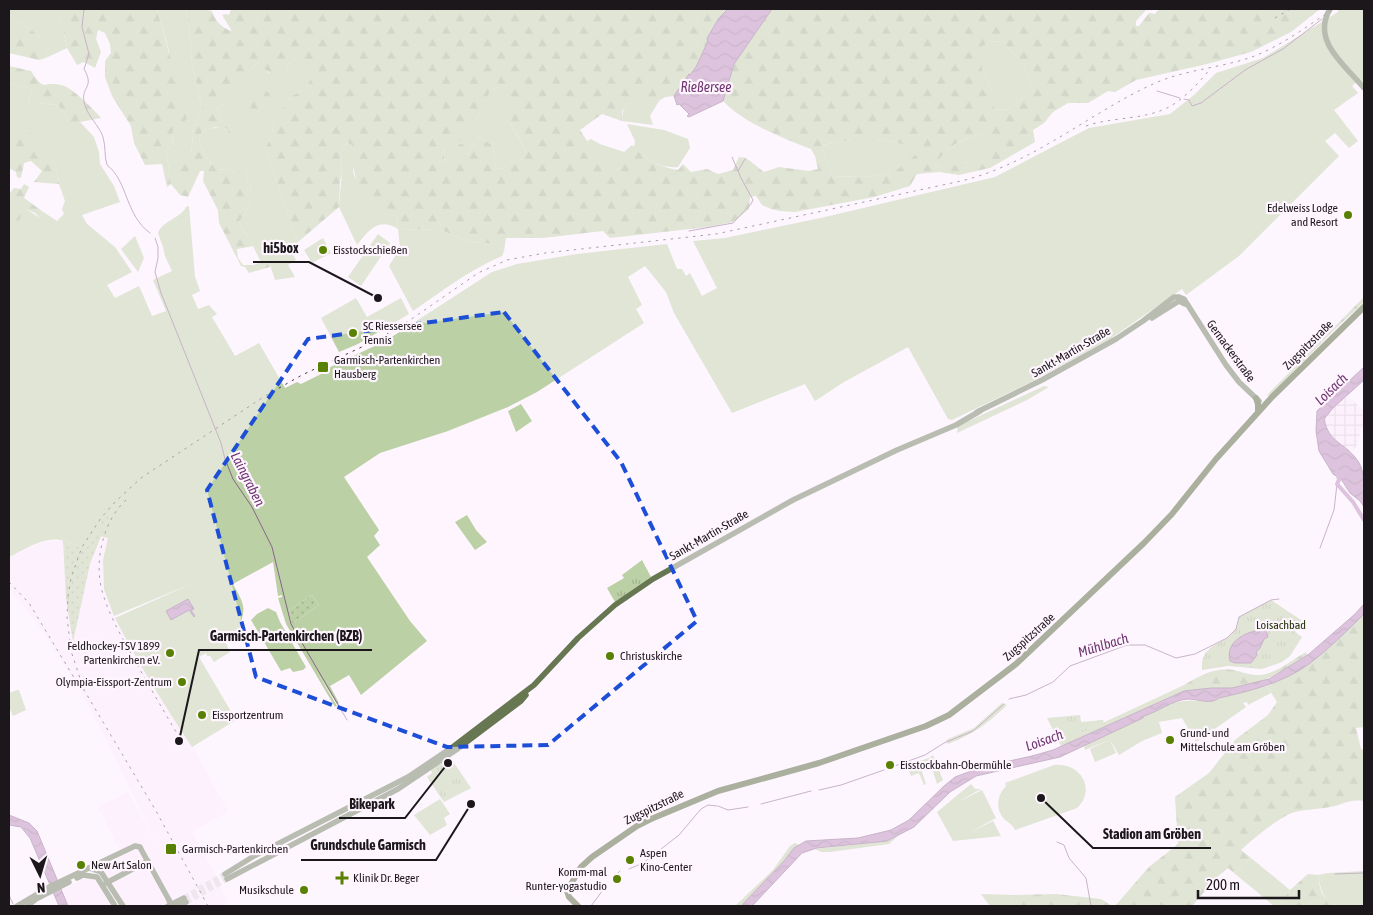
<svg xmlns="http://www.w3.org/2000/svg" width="1373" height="915" font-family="'Asap Condensed',sans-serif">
	<defs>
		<pattern id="industrial-grid" width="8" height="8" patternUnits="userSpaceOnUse" patternTransform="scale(1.25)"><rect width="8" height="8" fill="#fcebfc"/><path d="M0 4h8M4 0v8" fill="none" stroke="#d7c9d7"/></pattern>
		<pattern id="forest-firs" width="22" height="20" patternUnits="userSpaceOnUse" patternTransform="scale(1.25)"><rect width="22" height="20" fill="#bcd0a5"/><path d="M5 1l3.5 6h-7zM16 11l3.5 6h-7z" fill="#a1b28d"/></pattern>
		<pattern id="park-tufts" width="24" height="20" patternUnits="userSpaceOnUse" patternTransform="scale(1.25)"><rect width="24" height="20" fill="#bcd0a5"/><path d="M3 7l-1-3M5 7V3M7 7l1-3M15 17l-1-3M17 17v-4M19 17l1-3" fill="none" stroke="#a1b28d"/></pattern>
		<pattern id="garden-dots" width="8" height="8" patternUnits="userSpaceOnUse" patternTransform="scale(1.25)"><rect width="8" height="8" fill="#bcd0a5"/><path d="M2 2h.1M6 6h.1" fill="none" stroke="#a1b28d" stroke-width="1.8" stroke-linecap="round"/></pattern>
		<pattern id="water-waves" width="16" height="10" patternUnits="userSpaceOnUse" patternTransform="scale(1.25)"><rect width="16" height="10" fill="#b586b5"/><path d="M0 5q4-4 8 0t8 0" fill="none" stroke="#926d92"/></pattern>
	</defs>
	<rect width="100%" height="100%" fill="#fef5fe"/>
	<path fill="#fcebfc" d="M100,536L108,538L103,560L104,589L114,616L135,656L165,707L197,754L228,812L192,832L219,881L228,906H68L66,901L63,889L84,879L98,874V868L101,864L121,853L98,807L128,792L159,847L100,728L74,681L43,631L9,588V557L43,542L63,540L66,599L73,641L86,578Z"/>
	<path fill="url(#industrial-grid)" d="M1348,396L1364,411V425L1361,429L1358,442L1354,450L1350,451L1334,440L1326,428L1324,419L1333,408Z"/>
	<g fill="#bcd0a5" fill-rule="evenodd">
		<path d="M9,9H54L62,24L67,48L48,57C42,33 30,27 9,18Z"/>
		<path d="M157,9H186L189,28L192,62L202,109L194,126L191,155L180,158V195L171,184L166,149L172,148L173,131L169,51Z"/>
		<path d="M1338,9H1364V83L1360,79L1352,86L1358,93L1334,110L1358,141L1349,148L1335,133L1325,141L1339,156L1239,256L1186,295L1182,289L1110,339L1033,381L952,420L948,419L908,347L844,382L815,401L805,384L732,413L674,313L666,292L645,266L628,277L642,305L636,309L644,323L537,392L508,407L448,431L380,453L344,477L379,530L374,536L380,545L367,557L410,621L427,641L361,695L349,675L330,686L339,703L337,704L315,669L337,706L335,707L286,624L278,598L282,597V595L278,596L273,562L233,584C247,609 245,607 238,634L225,641L230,652L214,662L210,656H207L206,653L199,657L236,720L192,747C164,705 138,663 115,618L193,583L114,616L104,589L103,560L108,538L100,536L112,509L96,530L86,550C78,546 69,541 60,540C43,537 24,550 9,557V235L21,206L40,218L42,211L57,221L64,214L62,209L65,201L59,184L57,170L52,159L22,124L9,119V83L32,89L28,102L58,105L68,119L80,122L94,137L99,152L100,164L114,186L120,202L82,215L87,224L115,247L132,272L107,285L115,298L139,286L152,316L166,311L153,280L172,271L165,256L163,247L158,233C163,220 180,219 186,207L189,206L195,277L200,291L192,295L198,309L209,305L217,314L212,317L235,356L259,343L285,388L297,382L301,384L323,373L322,371L387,340L492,272L517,264L577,254L667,244L677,269H682L686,276L690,273L702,296L717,288L693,241L725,238L825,217L995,177L1089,128L1170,114L1194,95L1216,73L1263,58L1338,12ZM312,595L319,605L292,624L288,611Z"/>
		<path d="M1002,41L1024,65L1033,91L1008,109L993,110V92L982,70V47L988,42Z"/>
		<path d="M297,58L315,74L305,89L291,96L274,123L271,138L265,148L298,242L290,248L296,260L288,265L295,277L275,280L270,265L253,244L239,222C255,201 253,195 245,171L216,169L205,155L199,141L202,131C217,126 223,125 236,136L223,123L217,108L231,99L232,89H240L251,69L258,62L269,73L286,72L289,62Z"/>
		<path d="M498,87L511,100C503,119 519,137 527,153L521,160H515L508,145H502L510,161L503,169L496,168L493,146L479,136L469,154C459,151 452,157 445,163L444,155L445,147L465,137L477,119L480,112V102L489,92Z"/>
		<path d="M640,97H652L659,101L650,116L653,125L622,121C623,104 625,105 640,97Z"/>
		<path d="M627,124L664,130L688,139L690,148L678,167C660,169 647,159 634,148L632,158L619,170L612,167L604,170L592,159L591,147L587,141L591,139L600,144L624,152L632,145L634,147L635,141Z"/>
		<path d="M983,134L990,140L988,151L978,158L953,168L932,166C949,148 958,139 983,134Z"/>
		<path d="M852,140C880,140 894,138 920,152L894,173L865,177L831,176L822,145Z"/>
		<path d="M347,142L356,149L353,172L358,185L359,196L371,204L378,214L385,213L397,217L398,229L441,230L469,242L495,244L504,251L502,256C469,270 442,291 413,311L389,266L400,248L398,229C378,217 369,230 357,245L339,207L342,172L340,153Z"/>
		<path d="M378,234L390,243L361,286L348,277Z"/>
		<path d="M135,236L144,258L138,272L121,249Z"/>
		<path d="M323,238L331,253L312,263L304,250Z"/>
		<path d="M356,298L367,317L401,298L409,314L358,344L339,352L321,318Z"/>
		<path d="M1044,386L1049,387L1027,400L957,433L958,426Z"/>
		<path d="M521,404L532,421L516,432L508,411Z"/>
		<path d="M467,515L476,530L487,542L475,550L455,522Z"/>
		<path d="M268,608L276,612L280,622L306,667L303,670L293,672L290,668L281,671L251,620L257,614Z"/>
		<path d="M1182,686L1183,691L1081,738L1079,734Z"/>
		<path d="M1267,686L1271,693L1248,705L1247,702L1243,703L1246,707L1196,742L1182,718L1159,722L1162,733L1142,741L1119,755L1110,740L1116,753L1095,762L1090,749L1109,740L1085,750L1084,746L1143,718L1144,716C1153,713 1160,707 1169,704C1184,699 1200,701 1216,700L1219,698Z"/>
		<path d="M17,690H19L26,710L13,716L9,707V693Z"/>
		<path d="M1002,703L1007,705C987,724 974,734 948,744L946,740L974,728Z"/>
		<path d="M933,755L943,780L937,784L930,762L920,766L926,784L924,785L919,773L911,776L909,771H906L904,766L929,758Z"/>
		<path d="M1054,765C1080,762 1097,789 1077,808L1015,830C1012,824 1009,823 1004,819C995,809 997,795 1006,786L1005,783Z"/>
		<path d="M971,784L975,789H981L956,803L982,790L996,818L969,833L993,821L1001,836L953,841L937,812Z"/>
		<path d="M440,799L450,814L444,818L447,825L430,835L414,815Z"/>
		<path d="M899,835L889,844L830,852H821L815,849L887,841Z"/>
		<path d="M795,843L799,845L741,906H735L773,870L790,846Z"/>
		<path d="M1251,858L1290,890L1278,906H1274L1234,873Z"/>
		<path d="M1364,871V906C1334,906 1324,909 1318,875L1328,873Z"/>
		<path d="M981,894L1013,895L1011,906H990Z"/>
	</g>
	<g fill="url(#forest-firs)" fill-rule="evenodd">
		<path d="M54,9H157L187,119L173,131L172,148L166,149L171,184L167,187L162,164L145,165L134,143L131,126L112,96L105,77V61L111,53L110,44L105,33L98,30L96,39L101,52L95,68L84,62L77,65L67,48L62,24Z"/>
		<path d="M186,9H203L212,11C214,20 223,29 232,31L222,15L226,14L229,15L231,9H728L719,18L707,37L708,41L696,67L674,96L665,97L659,101L652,97H640L626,105L622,111V121L602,114L580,130L591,147L597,148L593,159L604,170L607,168L605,162L608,160L612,167L619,170L623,158L632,157L631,152L634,147C647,160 659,167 678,170L683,164L691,172L707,169L718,174L733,170L739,157L746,158L764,172L779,167L809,171L818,169L815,156L811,149C782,138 744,123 723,101L734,64L772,9H1147L1136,21V26H1139L1149,13L1155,14L1159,9H1320L1291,32L1251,52L1207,64L1136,80L1115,92L1108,91L1088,103H1068L1053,112L1044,123L1033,130L1035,142L990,168L959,175L939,172L917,174L910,186L874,197L795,212L780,211L771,209L762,205L756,196L750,197L749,209L733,222L708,227L610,238L603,231L543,238H506L504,251L495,244L469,242L441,230L398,229L397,217L385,213L378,215L371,204L359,196L352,159L356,149L347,142L340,153L342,174L340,181L339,207L298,242L265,148L271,138L274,123L282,110L291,96L305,89L314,74L304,72L297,58L289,62L286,72C274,79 266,71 258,62L251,69L250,84L240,89H233L231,99L217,108L223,123L234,125L236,136H231L227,129L215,127L202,131L199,141L205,155L216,169L245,171C253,195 255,201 239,222L253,244L270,265V267L249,273L245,267L241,266L219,223L218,210L203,181L204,171H200L188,197L180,195V157L191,155L194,126L202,109L192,62L189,28ZM1002,41L1024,65L1033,91L1008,109L994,110L993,92L982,70V47L988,42ZM498,87L510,100C503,119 519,136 527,153L521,160H516L508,144L501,145L510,161L503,169L496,168L493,146L479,136L469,154L465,153L464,145L460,144L454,149V155L445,163L444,155L445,147L465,138L477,119L480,112V102L487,101L489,92ZM983,134L990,140L987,151C969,164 954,169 933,166C949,147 958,139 983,134ZM852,140C880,140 894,138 919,152L893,173L865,177L831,176L822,145ZM253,246L261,262L254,265H243L238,258L237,249Z"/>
		<path d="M9,18C30,27 42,33 48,57L39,60L9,53Z"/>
		<path d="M9,66L31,71C45,93 42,81 61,85C71,86 94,110 101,118L80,122L78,135L69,133L68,119L58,105L28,102L32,89L9,83Z"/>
		<path d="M252,84L269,93L270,98L266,100L265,105L256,114L253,113C252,106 246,103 244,96H249V88Z"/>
		<path d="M9,119L22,124L37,140L52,159L57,170L59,184L34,182L42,171L31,161L24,163L21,178L17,177L16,172L9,168Z"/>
		<path d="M24,184L29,187L24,198L42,211L40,218L35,213L21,207L20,220L16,221C9,231 11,240 9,251V194L14,188L21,189Z"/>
		<path d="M1364,297V302L1334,330L1272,394L1266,396Z"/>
		<path d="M1364,614V727L1356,728L1361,749L1364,750V801C1347,799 1346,804 1330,807C1319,809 1307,809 1295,812C1282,815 1251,840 1241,850L1251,858L1234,873L1228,868L1217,877L1192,906H1115L1149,867L1178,844L1175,797L1209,773L1236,739L1268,715L1277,702L1267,686L1286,677L1310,663Z"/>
		<path d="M1306,652L1307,655C1280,672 1263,685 1230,689C1214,690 1199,689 1183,691L1182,686C1197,677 1216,666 1234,670C1242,672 1252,676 1261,675C1277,673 1292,660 1306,652Z"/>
		<path d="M1308,874L1318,875C1321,894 1321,897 1338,906H1278L1290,890Z"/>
		<path d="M1056,894L1101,899L1112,906H1011L1013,895Z"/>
	</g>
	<g fill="url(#park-tufts)" fill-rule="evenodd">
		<path d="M642,560L651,577L615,602L607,588L624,578L622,575Z"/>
		<path d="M1271,600L1301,620V623L1295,632L1302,637L1290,656L1282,662L1262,669L1228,666L1202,670C1200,642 1224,647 1236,629C1238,626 1238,621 1239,617ZM1254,631L1264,639L1260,648L1256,652L1251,663H1235Z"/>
		<path d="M1080,715L1081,722L1103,720L1104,723L1079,734L1081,738L1061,746L1047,718Z"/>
		<path d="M450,757L471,788L444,802L427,777L432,773L431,770Z"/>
	</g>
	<g fill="url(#garden-dots)">
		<path d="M113,506L90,564L73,642L66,599L63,540L86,549L96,530Z"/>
		<path d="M312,595L319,605L292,624L288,611Z"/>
	</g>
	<g fill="url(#water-waves)" stroke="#876587">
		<path d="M728,9H772L734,64L723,101L689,117L687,116L689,114L679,104L677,105L674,96L689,74L690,75L696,67L708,41L707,38L719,18Z"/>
		<path d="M1364,367V380L1333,408L1324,419C1329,444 1345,442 1358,461C1366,473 1364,492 1364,507L1360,501L1350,493L1341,479L1333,474L1319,451L1316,431L1317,411Z"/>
		<path d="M188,599L194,609L191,610L195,616L194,617L189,610L171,620L166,611Z"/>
		<path d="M1364,604V614C1347,631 1329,649 1309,664C1283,683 1250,691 1219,698C1210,705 1199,699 1188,699C1172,700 1160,711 1144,716L1143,718L1060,757L976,776L950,792L914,827L887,841L817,848L802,853L752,906H741L784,861L794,848L806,841L858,838L891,830L909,820L944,786L955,777L982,767L1032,756L1053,750L1184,691L1211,688H1232L1269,679L1309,654L1355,614Z"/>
		<path d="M1260,630H1266L1268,637L1264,639L1260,648L1256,652L1257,655L1251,663H1235L1230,661C1225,642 1245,632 1260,630Z"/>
		<path d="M9,815L29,823L37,831L68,906H59L30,838L21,827L9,825Z"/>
	</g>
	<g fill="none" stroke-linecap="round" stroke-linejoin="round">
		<g stroke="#876587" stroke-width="1">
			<path d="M84,9L82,27L89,54L84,69C95,88 81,86 84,102C87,116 99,125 103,137C106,147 104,156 107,165C128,181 125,215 150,233"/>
			<path d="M1157,91L1180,98"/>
			<path d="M1184,99L1189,100L1192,106L1201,103L1245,70L1283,49L1322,19"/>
			<path d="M738,171L745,159"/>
			<path d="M689,231L733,223L751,204L753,200L741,178L732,157"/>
			<path d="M155,238L158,247V258L155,272L161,293L221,443L225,459L233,479L252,507L272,547L291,624L347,720"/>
			<path d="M1320,548L1334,510L1337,484"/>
			<path d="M1009,699L1026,695L1053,682L1070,666L1127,645H1145L1176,658L1195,654L1227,638L1236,629L1239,617L1271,600L1279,599"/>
			<path d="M889,768L925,755L944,743L973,731L1004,704"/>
			<path d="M819,790L841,785L884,770"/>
			<path d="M761,804L811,791"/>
			<path d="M718,806L728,810L748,807"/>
			<path d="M1057,842L1064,845L1069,858L1086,878L1091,906"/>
			<path d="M629,869L643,863L679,835L701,809L708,805L717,806"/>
			<path d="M1335,874L1364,873"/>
			<path d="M612,879L620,871"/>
			<path d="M9,895L13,904"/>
			<path d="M591,906L603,890"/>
		</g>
		<path stroke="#b586b5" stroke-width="4" d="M1337,471L1339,480L1337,484L1353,502L1364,520"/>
		<g stroke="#dcd4dc" stroke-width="5.5" stroke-dasharray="5.5 3" stroke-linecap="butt">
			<path d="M184,898L225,874"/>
			<path d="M186,902L227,879"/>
		</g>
		<g stroke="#667752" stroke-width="5.5">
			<path d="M1330,9C1311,41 1345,65 1364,88"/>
			<path d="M1152,318L1179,301L1185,304"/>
			<path d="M977,412L1042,380L1116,339L1143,321L1174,297H1179L1184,299L1226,365L1239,382L1259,401"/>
			<path d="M89,868L101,872L123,906"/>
			<path d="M225,874L254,856L408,777L454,746L534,685L578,638L615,605L653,579L793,500L897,450L956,425L980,411"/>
			<path d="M77,878L83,875L97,877L115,906"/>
			<path d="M227,879L398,789L456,750L521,701L526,695"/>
			<path d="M106,883L148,861"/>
			<path d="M17,906L49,887L135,846L140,847L142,851L169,900"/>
			<path d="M27,906L36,899L69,882"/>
			<path d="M168,906L184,898"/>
			<path d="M179,906L186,902"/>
		</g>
		<g stroke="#46592b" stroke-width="6">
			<path d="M1256,398L1258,404V412"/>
			<path d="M578,906L569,897L567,891L581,867L592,857L637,826L651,819L718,791L819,763L926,726L949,715L1016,664L1144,543L1172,514L1216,459L1272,397L1364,307"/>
		</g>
		<g stroke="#413c41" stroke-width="1" stroke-dasharray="2.5 5" stroke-linecap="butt">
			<path d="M1275,18L1290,9"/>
			<path d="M1086,126C1111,117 1142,120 1167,108C1183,100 1199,83 1210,69"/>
			<path d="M126,500C103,521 94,561 102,591C109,615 121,636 133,657C150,688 168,718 186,749"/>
			<path d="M9,582L29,603L76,681"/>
			<path d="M208,906L156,811L84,690L71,651L67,617L68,596L71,578L82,547L101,518L115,502L141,478L265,396L302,375L381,338L413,318L478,273L507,260L545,253L716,234L961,181C1032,164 1088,114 1153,84C1183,70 1220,68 1252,57C1281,46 1308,26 1333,9"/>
		</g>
		<path stroke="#667752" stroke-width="5.5" d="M169,900L172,906"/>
	</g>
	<path d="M0 0H1373V915H0ZM504,312L621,462L697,621L548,745L447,747L256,677L207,490L308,339Z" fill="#fef5fe" fill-opacity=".55" fill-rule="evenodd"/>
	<path fill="none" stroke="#1d4ed8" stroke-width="4" stroke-dasharray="10 6" stroke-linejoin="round" d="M504,312L621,462L697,621L548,745L447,747L256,677L207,490L308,339Z"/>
	<g fill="#598101" stroke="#fef5fe" stroke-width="2">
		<circle cx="1348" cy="215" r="5"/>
		<circle cx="323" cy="250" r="5"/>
		<circle cx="353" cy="333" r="5"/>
		<rect x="317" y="361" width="12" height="12" rx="2.5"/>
		<circle cx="170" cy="653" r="5"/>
		<circle cx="610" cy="656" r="5"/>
		<circle cx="182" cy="682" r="5"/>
		<circle cx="202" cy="715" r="5"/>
		<circle cx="1170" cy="740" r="5"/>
		<circle cx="890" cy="765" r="5"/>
		<rect x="165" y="843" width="12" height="12" rx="2.5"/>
		<circle cx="630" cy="860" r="5"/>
		<circle cx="81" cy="865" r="5"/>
		<path d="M339.5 870.5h5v5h5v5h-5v5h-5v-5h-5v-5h5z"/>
		<circle cx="617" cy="879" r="5"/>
		<circle cx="304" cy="890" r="5"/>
	</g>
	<g text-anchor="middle" stroke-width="4.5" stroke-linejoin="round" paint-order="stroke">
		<g font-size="12" fill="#1b171b" stroke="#fef5fe" text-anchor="start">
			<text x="1338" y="212" text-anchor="end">Edelweiss Lodge<tspan x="1338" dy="14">and Resort</tspan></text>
			<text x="333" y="254">Eisstockschießen</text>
			<text x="363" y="330">SC Riessersee<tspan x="363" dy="14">Tennis</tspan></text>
			<text x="334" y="364">Garmisch-Partenkirchen<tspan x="334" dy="14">Hausberg</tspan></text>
			<text x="160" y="650" text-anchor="end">Feldhockey-TSV 1899<tspan x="160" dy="14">Partenkirchen eV.</tspan></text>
			<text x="620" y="660">Christuskirche</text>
			<text x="172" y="686" text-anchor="end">Olympia-Eissport-Zentrum</text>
			<text x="212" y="719">Eissportzentrum</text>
			<text x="1180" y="737">Grund- und<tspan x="1180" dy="14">Mittelschule am Gröben</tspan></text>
			<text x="900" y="769">Eisstockbahn-Obermühle</text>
			<text x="182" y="853">Garmisch-Partenkirchen</text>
			<text x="640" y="857">Aspen<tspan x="640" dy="14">Kino-Center</tspan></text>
			<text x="91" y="869">New Art Salon</text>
			<text x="607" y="876" text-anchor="end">Komm-mal<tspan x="607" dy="14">Runter-yogastudio</tspan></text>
			<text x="353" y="882">Klinik Dr. Beger</text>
			<text x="294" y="894" text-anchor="end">Musikschule</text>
		</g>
		<g font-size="12" fill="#1b171b" stroke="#fef5fe">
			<text transform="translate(1308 345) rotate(-45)" y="4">Zugspitzstraße</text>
			<text transform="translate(1231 351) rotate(54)" y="4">Gernackerstraße</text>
			<text transform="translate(1071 352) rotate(-30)" y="4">Sankt-Martin-Straße</text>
			<text transform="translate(709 535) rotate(-30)" y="4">Sankt-Martin-Straße</text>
			<text transform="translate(1029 637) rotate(-42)" y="4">Zugspitzstraße</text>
			<text transform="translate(654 807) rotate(-26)" y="4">Zugspitzstraße</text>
		</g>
		<g font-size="12" fill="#243508" stroke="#fef5fe">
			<text x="1281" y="629">Loisachbad</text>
		</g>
		<g font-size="14" font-style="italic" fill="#6f3571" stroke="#fef5fe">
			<text x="706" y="92">Rießersee</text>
			<text transform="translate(1331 389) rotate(-44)" y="5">Loisach</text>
			<text transform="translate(248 479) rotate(63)" y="5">Laingraben</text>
			<text transform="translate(1103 645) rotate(-17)" y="5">Mühlbach</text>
			<text transform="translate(1044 740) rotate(-20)" y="5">Loisach</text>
		</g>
	</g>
	<path fill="none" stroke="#1b171b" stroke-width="2" d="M378 298L309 262H253M179 741L199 650H372M448 763L405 818H339M1041 798L1093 848H1211M471 804L436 860H301"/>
	<g fill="#1b171b" stroke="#fef5fe" stroke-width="2">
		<circle cx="378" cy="298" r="5"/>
		<circle cx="179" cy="741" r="5"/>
		<circle cx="448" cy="763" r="5"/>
		<circle cx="1041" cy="798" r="5"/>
		<circle cx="471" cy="804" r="5"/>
	</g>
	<g font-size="14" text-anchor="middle" font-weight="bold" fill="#1b171b" stroke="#fef5fe" stroke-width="4.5" stroke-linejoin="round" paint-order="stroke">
		<text x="281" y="253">hi5box</text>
		<text x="286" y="641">Garmisch-Partenkirchen (BZB)</text>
		<text x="372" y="809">Bikepark</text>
		<text x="1152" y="839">Stadion am Gröben</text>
		<text x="368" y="850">Grundschule Garmisch</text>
	</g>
	<rect width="1373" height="915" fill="none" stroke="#1b171b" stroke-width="20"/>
	<g transform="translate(40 875) rotate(175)" stroke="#fef5fe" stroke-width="4" paint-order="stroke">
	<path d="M0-4L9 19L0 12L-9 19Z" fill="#1b171b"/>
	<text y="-8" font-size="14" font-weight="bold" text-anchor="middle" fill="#1b171b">N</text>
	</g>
	<path d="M1198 890v8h101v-8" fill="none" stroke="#1b171b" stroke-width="2.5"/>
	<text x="1206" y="890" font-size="15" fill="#1b171b" stroke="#fef5fe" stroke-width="4" paint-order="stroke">200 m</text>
</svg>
